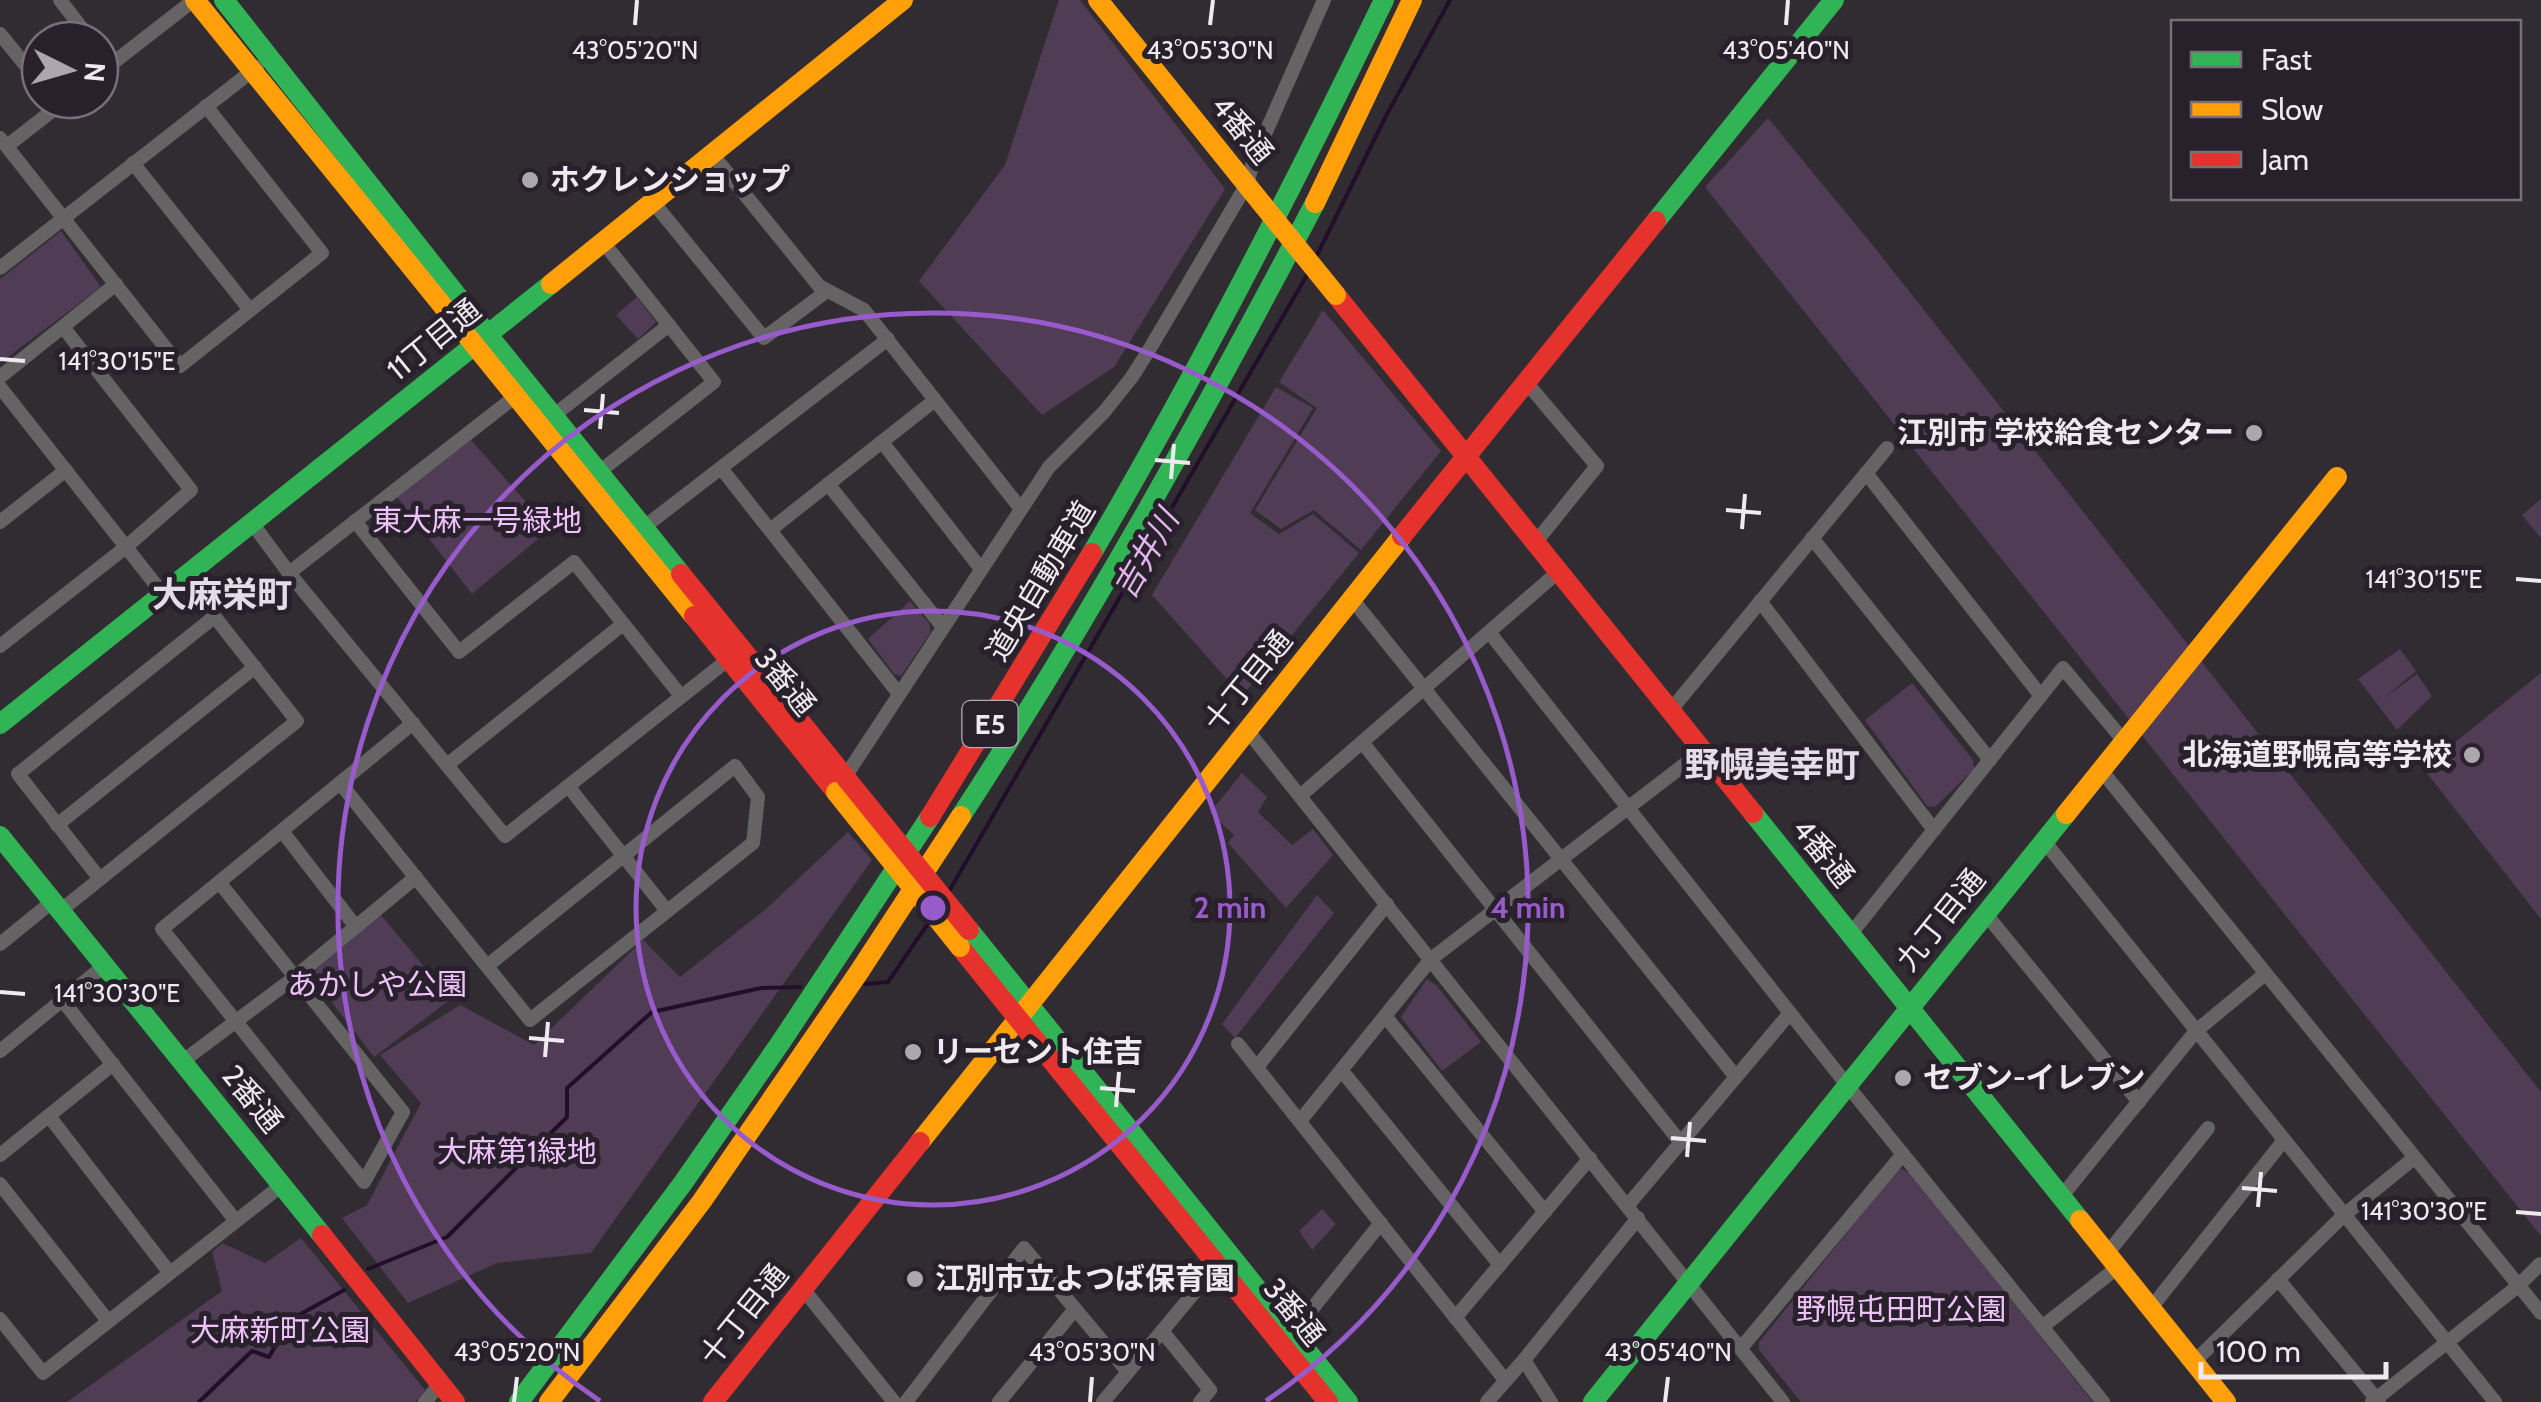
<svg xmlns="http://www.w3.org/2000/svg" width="2541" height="1402" font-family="Cabin,'Noto Sans JP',sans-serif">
	<rect width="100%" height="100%" fill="#312c32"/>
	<g fill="#503c55">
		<path d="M1059,0H1080L1225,189L1114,367L1042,415L919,281L1005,165Z"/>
		<path d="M1768,118L1875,248L2541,1092V1236L1705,187Z"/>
		<path d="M61,231L101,287L0,363V279Z"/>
		<path d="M637,297L656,322L638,339L616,315Z"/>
		<path d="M1323,310L1441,451L1361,550L1314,510L1281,529L1255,510L1317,408L1279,382Z"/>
		<path d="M1276,387L1313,408L1250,513L1279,534L1313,514L1359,553L1242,696L1152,595Z"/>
		<path d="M471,440L550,529L472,594L397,497Z"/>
		<path d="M2541,499V538L2522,515Z"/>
		<path d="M910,601L929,623L931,632L901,676L894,674L868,639Z"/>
		<path d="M2400,649L2416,671L2384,698L2417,674L2432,696L2397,730L2358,679Z"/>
		<path d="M2541,673V919L2423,768Z"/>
		<path d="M1912,683L1973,760L1974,769L1935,807L1927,806L1865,720Z"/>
		<path d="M1242,773L1267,797L1258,812L1292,845L1313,829L1333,855L1286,908L1228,843L1234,835L1210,813Z"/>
		<path d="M848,832L872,860L591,1253L497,1263L408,1303L342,1218L367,1205L421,1103L380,1055L460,1005L534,1045L643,940L680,977L767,908Z"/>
		<path d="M1317,895L1334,913L1235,1038L1222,1024Z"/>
		<path d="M381,915L451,999L374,1057L310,974Z"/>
		<path d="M1427,979L1437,986L1481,1042L1442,1071L1401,1017Z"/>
		<path d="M1899,1168L1910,1173L2093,1402H1801L1759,1350V1342Z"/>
		<path d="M1322,1209L1336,1224L1312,1250L1299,1231Z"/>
		<path d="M301,1238L425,1390L416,1402H67L222,1291L212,1252L222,1243L265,1263Z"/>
	</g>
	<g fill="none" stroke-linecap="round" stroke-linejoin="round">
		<g stroke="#230e29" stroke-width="4">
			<path d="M1316,257L1387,114L1450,0"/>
			<path d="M948,893L1307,275"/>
			<path d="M865,984L888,982L929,922"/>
			<path d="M368,1269L447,1237L567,1117V1088L652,1012L761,988L800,987"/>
			<path d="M199,1402L252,1351L269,1357L290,1320L344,1290"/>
		</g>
		<g stroke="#666364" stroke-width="14">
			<path d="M60,0L91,40"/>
			<path d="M0,34L40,83"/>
			<path d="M100,73L194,0"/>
			<path d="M0,138L180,366L322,253L206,106"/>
			<path d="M7,146L66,100"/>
			<path d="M712,154L819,286L864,310L1021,509"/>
			<path d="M133,163L250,310"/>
			<path d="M653,202L764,338L827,291"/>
			<path d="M0,268L257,67"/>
			<path d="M0,377L116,284"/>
			<path d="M1526,382L1597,466L1535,543"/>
			<path d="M0,387L163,594"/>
			<path d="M553,416L669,325"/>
			<path d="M882,442L981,569"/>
			<path d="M721,468L899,694"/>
			<path d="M599,472L714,382L603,242"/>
			<path d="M1866,473L2041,696"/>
			<path d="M828,484L943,627"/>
			<path d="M355,521L459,652L574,562L681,696"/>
			<path d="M0,522L66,470"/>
			<path d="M252,523L289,573L505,836L734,655"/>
			<path d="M770,530L935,400"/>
			<path d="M639,531L888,339"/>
			<path d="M1812,538L1990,760"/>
			<path d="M289,573L521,392"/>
			<path d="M1352,599L1736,1077"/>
			<path d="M1760,601L1934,830"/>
			<path d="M1489,632L1847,1085L2103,1402"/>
			<path d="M0,646L126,547L191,490L63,327"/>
			<path d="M1670,711L1887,448"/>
			<path d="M1247,730L1783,1402"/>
			<path d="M1362,742L1681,1143"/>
			<path d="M447,765L623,624"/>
			<path d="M2101,770L2541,1313"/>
			<path d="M340,783L530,1020L753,843L758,797L735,766L487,966"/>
			<path d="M841,783L1049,467L1104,412L1132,377L1149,350L1247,184L1254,159L1324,0"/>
			<path d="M568,786L667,911"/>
			<path d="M1300,796L1558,572"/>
			<path d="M57,825L255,667"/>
			<path d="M282,831L356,927"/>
			<path d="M2044,841L2495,1402"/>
			<path d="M100,879L18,774L214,617"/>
			<path d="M219,882L403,1112L364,1182L162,929C246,860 329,792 413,723"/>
			<path d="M60,911L297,721L184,578"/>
			<path d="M1985,913L2139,1102"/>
			<path d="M1850,935L2063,668L2124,741"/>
			<path d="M0,944L53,901"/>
			<path d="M63,1001L235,1220"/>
			<path d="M1385,1016L1545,1212"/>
			<path d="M1238,1044L1505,1380"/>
			<path d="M0,1051L105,965"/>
			<path d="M183,1061L295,977L416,877"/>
			<path d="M1257,1067L1387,904"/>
			<path d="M1342,1071L1500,1265"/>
			<path d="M49,1116L169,1272"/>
			<path d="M1300,1121L1431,959L1702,751"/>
			<path d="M0,1155L113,1064"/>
			<path d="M0,1184L108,1321"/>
			<path d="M2061,1197L2196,1031L2265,974"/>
			<path d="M1628,1205L1790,1013"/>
			<path d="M2107,1254L2208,1128"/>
			<path d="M2278,1279L2379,1402"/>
			<path d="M803,1289L894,1402"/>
			<path d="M2151,1308L2284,1140"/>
			<path d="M1455,1318L1590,1158"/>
			<path d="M0,1319L43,1373L282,1185"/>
			<path d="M2042,1327L2118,1267"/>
			<path d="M1162,1331L1210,1390L1200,1402"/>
			<path d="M1287,1340L1381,1223"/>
			<path d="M1741,1348L1903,1154"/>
			<path d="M1524,1360L1551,1402"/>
			<path d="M2194,1362L2344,1215L2414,1158"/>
			<path d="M425,1402L440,1384"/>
			<path d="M906,1402L1024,1248L1128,1372"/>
			<path d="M999,1402L1075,1309"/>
			<path d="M1103,1402L1217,1265"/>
			<path d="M1487,1402L1524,1360L1638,1218"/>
			<path d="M2372,1402L2518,1286L2540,1264"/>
		</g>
		<g stroke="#30b455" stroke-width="20">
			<path d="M224,0L488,335L681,574"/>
			<path d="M1656,221L1834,0"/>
			<path d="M1092,553C1198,372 1293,188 1384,0"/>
			<path d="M0,724L551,284"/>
			<path d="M1753,813L2080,1220"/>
			<path d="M961,816C1090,618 1205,412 1315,203"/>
			<path d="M0,836L322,1235"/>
			<path d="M969,930L1348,1402"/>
			<path d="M519,1402L683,1183L781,1042L930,817"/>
			<path d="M1593,1402L2066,814"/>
		</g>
		<g stroke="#ff9f0a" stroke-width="20">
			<path d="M195,0L694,616"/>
			<path d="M1098,0L1263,205"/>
			<path d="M1315,203L1412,0"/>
			<path d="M551,284L903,0"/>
			<path d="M2066,814L2337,477"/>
			<path d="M920,1142L1402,536"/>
			<path d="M2080,1220L2226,1402"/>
			<path d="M549,1402L702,1201L859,972L961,816"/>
		</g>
		<g stroke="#e5322d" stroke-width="20">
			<path d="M1336,295L1753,813"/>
			<path d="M1402,536L1656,221"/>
			<path d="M681,574L845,777"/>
			<path d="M694,616L836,792"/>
			<path d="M930,817L1092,553"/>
			<path d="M960,947L1328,1402"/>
			<path d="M322,1235L455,1402"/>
			<path d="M713,1402L920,1142"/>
		</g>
		<g stroke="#ff9f0a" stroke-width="20">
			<path d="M1263,205L1336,295"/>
			<path d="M836,792L960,947"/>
		</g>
		<path stroke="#e5322d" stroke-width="20" d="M845,777L969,930"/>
	</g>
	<path fill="none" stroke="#efe9f0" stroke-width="4" d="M635,25L637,0M1210,25L1213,0M1786,25L1788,0M0,359L25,361M584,410L619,413M600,429L603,394M1155,460L1190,463M1171,479L1174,444M1726,510L1761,513M1742,529L1745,494M2516,579L2541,581M0,992L25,994M529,1038L564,1041M545,1057L548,1022M1100,1088L1135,1091M1116,1107L1119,1072M1671,1138L1706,1141M1687,1157L1690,1122M2242,1188L2277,1191M2258,1207L2261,1172M2516,1212L2541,1214M514,1402L517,1377M1090,1402L1092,1377M1665,1402L1668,1377"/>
	<g fill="none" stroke="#985bcb" stroke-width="5">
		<circle cx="933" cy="908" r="297"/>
		<path d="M600 1401A595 595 0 1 1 1266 1401"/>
	</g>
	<g fill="#aca7ae" stroke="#28202a" stroke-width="4">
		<circle cx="530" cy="180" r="10"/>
		<circle cx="2254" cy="433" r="10"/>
		<circle cx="2472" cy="755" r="10"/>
		<circle cx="913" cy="1052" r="10"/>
		<circle cx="1903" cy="1078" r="10"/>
		<circle cx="915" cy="1279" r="10"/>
	</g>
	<g text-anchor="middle" stroke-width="10" stroke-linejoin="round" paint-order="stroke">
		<rect fill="#28202a" stroke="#b3adb5" stroke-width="2.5" x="962.5" y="701" width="55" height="46" rx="8"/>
		<g font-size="28" font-weight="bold" fill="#efe9f0">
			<text x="990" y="734">E5</text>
		</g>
		<g font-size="30" fill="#efe9f0" stroke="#28202a">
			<text transform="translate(1242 130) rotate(51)" y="10">4番通</text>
			<text transform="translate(434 340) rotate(-39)" y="10">11丁目通</text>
			<text transform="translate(1041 581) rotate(-59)" y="10">道央自動車道</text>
			<text transform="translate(1248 681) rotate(-51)" y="10">十丁目通</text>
			<text transform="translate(785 682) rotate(51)" y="10">3番通</text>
			<text transform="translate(1823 853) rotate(51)" y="10">4番通</text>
			<text transform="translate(1941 920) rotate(-51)" y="10">九丁目通</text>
			<text transform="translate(252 1099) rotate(51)" y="10">2番通</text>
			<text transform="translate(1294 1312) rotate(51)" y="10">3番通</text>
			<text transform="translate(744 1315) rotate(-51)" y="10">十丁目通</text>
		</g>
		<g font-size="30" font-weight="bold" fill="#efe9f0" stroke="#28202a" text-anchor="start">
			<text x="550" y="190">ホクレンショップ</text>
			<text x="2234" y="443" text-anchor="end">江別市 学校給食センター</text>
			<text x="2452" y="765" text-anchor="end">北海道野幌高等学校</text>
			<text x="933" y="1062">リーセント住吉</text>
			<text x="1923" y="1088">セブン-イレブン</text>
			<text x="935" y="1289">江別市立よつば保育園</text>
		</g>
		<g font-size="30" fill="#efc2fb" stroke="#28202a">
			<text x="477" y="531">東大麻一号緑地</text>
			<text x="377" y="995">あかしや公園</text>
			<text x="517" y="1162">大麻第1緑地</text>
			<text x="1901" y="1320">野幌屯田町公園</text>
			<text x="280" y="1341">大麻新町公園</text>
		</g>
		<g font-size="32" font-style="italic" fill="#e2b5ee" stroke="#28202a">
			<text transform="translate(1146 554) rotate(-60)" y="11">吉井川</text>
		</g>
		<g font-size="35" font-weight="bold" fill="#e6dbe9" stroke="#28202a">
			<text x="222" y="607">大麻栄町</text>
			<text x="1772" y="777">野幌美幸町</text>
		</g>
	</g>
	<g font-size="25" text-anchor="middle" fill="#efe9f0" stroke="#28202a" stroke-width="10" stroke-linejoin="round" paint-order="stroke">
		<text x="635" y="59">43°05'20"N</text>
		<text x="1210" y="59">43°05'30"N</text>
		<text x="1786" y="59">43°05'40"N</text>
		<text x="117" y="370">141°30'15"E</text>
		<text x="2424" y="588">141°30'15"E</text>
		<text x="117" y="1002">141°30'30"E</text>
		<text x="2424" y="1220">141°30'30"E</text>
		<text x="517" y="1361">43°05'20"N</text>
		<text x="1092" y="1361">43°05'30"N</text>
		<text x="1668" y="1361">43°05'40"N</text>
	</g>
	<circle cx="933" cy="908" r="15" fill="#985bcb" stroke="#28202a" stroke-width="5"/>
	<g font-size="30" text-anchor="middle" font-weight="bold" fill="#985bcb" stroke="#28202a" stroke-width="10" stroke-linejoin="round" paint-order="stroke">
		<text x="1230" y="918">2 min</text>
		<text x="1528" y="918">4 min</text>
	</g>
	<rect x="2171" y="20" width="350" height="180" fill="#28202a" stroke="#787079" stroke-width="2.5"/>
	<rect x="2191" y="52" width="50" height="15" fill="#30b455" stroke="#787079" stroke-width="2.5"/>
	<text x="2261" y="70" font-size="30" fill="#efe9f0">Fast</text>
	<rect x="2191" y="102" width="50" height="15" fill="#ff9f0a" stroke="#787079" stroke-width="2.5"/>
	<text x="2261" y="120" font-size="30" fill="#efe9f0">Slow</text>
	<rect x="2191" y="152" width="50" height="15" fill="#e5322d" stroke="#787079" stroke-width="2.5"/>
	<text x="2261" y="170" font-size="30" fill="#efe9f0">Jam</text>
	<g transform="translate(70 70) rotate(95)"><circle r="48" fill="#28202a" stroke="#787079" stroke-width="2.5"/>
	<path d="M0-8L18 38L0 25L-18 38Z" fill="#aca7ae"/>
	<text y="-15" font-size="28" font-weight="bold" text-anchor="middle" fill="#efe9f0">N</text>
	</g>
	<path d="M2201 1362v15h185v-15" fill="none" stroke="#efe9f0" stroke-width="5"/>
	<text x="2216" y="1362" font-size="30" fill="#efe9f0" stroke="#28202a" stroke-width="8" paint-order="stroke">100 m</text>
</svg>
